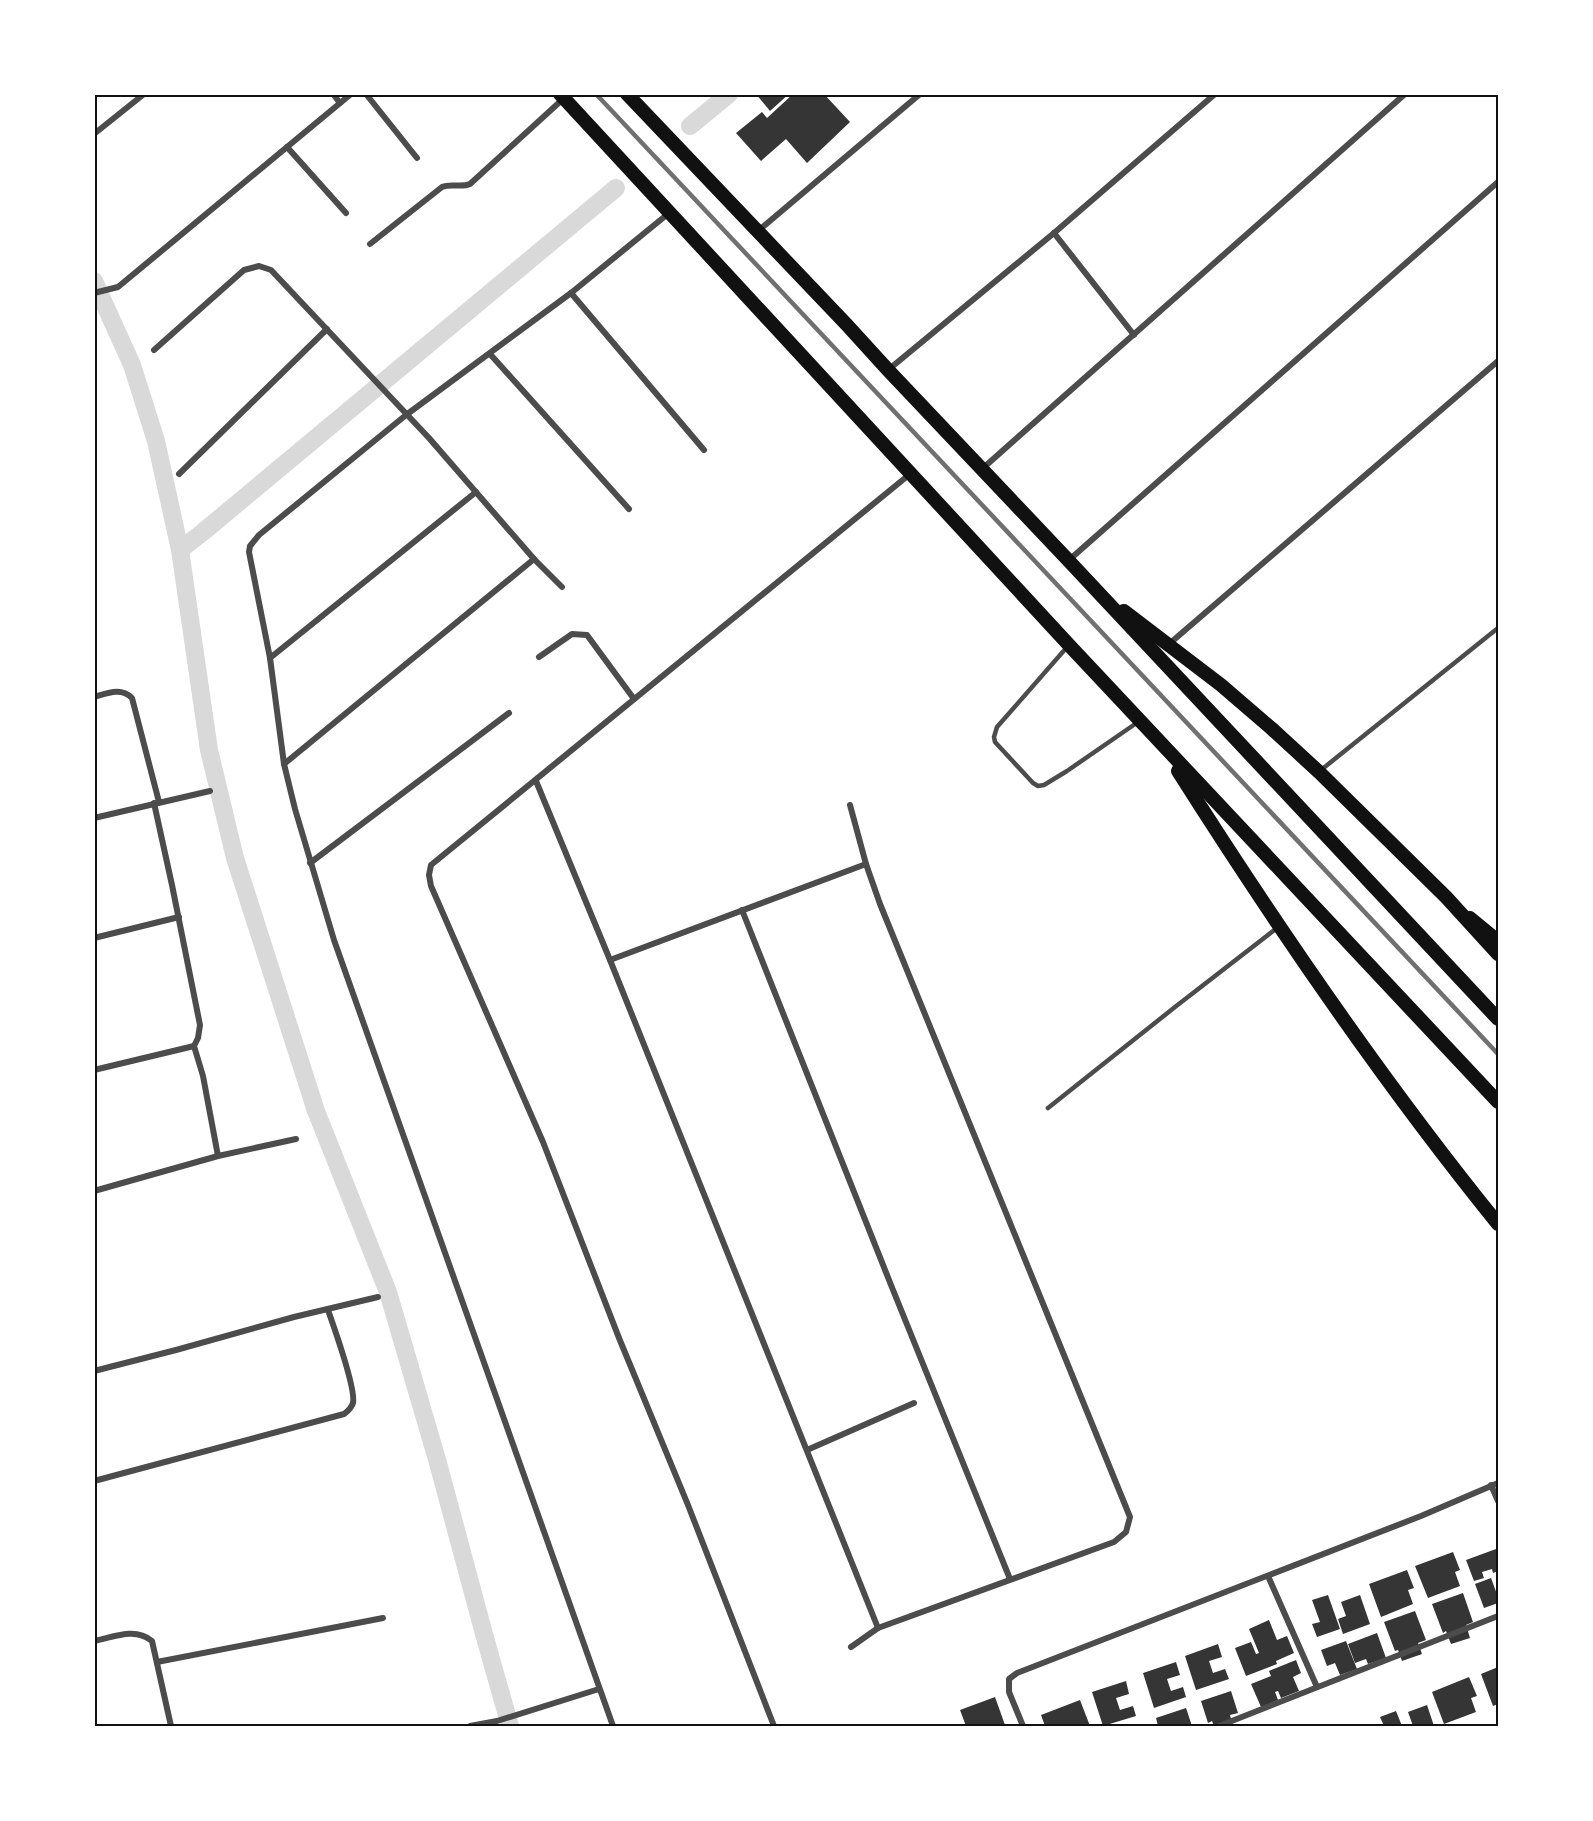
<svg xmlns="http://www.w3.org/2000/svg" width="1593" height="1821" font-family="Mulish,sans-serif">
	<rect width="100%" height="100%" fill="#fff"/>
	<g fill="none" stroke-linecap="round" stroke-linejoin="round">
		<g stroke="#d9d9d9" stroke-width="18">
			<path d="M690,126L729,94"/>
			<path d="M94,281L132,365L156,441L180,550L209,750L235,858L316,1111L388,1292L438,1463L484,1634L510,1726"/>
			<path d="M180,550L203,532L616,188"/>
		</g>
	</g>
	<g fill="#353535">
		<path d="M756,94H789L770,111Z"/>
		<path d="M793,94H824L850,122L807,163L786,139L761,161L736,133L762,112L767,118Z"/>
		<path d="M1496,1549L1498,1557V1571L1493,1573L1492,1569L1482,1572L1484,1578L1474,1581L1466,1560Z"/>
		<path d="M1453,1552L1460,1570L1455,1572L1460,1586L1428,1598L1415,1566Z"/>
		<path d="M1407,1570L1414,1588L1408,1590L1413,1604L1381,1617L1369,1584Z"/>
		<path d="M1491,1578L1498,1597V1603L1484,1608L1475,1584Z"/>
		<path d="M1463,1593L1473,1622L1466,1625L1470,1638L1451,1644L1446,1631L1443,1633L1432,1604Z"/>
		<path d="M1328,1595L1340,1629L1317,1637L1312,1624L1320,1622L1312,1600Z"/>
		<path d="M1360,1595L1370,1624L1343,1634L1338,1619L1346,1616L1341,1602Z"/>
		<path d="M1415,1611L1426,1640L1418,1643L1422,1654L1402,1661L1398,1650L1395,1651L1384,1622Z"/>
		<path d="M1269,1620L1277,1640L1287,1636L1294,1653L1276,1661L1277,1664L1246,1676L1235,1648L1251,1642L1256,1654L1259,1653L1249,1629Z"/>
		<path d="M1377,1633L1386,1658L1368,1664L1366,1659L1355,1663L1348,1644Z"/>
		<path d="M1346,1641L1357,1669L1340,1675L1335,1663L1327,1666L1321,1650Z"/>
		<path d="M1218,1644L1222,1657L1209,1661L1213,1673L1225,1669L1229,1679L1196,1690L1185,1656Z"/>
		<path d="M1296,1660L1301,1673L1293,1677L1299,1691L1281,1698L1278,1691L1275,1692L1278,1700L1261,1707L1251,1684L1271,1676L1269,1671Z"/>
		<path d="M1176,1662L1180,1675L1167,1679L1171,1691L1183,1687L1186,1697L1154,1708L1143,1673Z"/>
		<path d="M1498,1667V1704L1493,1706L1481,1674Z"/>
		<path d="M1469,1677L1477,1696L1471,1698L1476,1712L1444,1724L1432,1692Z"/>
		<path d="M1126,1681L1129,1694L1116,1698L1120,1710L1133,1706L1136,1716L1103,1726L1092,1692Z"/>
		<path d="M1231,1691L1238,1713L1230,1715L1233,1726H1214L1212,1721L1208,1723L1201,1701Z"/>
		<path d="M995,1697L1005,1725L1001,1726H966L960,1710Z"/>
		<path d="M1080,1700L1090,1726H1045L1041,1715Z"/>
		<path d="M1427,1705L1434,1726H1413L1408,1712Z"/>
		<path d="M1186,1708L1192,1726H1158L1156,1718Z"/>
		<path d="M1396,1711L1402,1726H1384L1380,1717Z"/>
	</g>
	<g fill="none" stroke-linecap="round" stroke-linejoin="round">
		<g stroke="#4c4c4c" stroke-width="4.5">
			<path d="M1068,646L997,727L994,737L995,742L1033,783L1038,786L1044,785L1067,771L1138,722"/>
			<path d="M1321,770L1498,628"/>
			<path d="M1048,1108L1175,1007L1277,928"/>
		</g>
		<g stroke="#4c4c4c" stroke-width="6">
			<path d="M333,94L340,103"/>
			<path d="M366,94L417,158"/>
			<path d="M94,134L144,94"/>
			<path d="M287,147L346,213"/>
			<path d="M758,231L920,94"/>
			<path d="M1054,233L1134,335"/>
			<path d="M370,244L442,187C451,183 461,188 470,184L563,99"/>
			<path d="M94,293L118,287L351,94"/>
			<path d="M571,293L704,450"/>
			<path d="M154,350L244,270L259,266L271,270L429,438L534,559L562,587"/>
			<path d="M490,354L629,509"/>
			<path d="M888,370L1054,233L1215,94"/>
			<path d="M982,469L1405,94"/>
			<path d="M179,474L327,329"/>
			<path d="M1069,560L1498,182"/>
			<path d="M1169,644L1498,361"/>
			<path d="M539,657L572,634L587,635L634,699"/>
			<path d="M270,658L476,492"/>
			<path d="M94,697C108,693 121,687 132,698L159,802"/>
			<path d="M284,764L534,559"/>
			<path d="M536,781L610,960L878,1628"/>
			<path d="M154,803L172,885L200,1025L198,1038L194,1046L203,1076L218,1156"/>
			<path d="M850,805L866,864L880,904L1130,1517L1126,1532L1114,1542L878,1628L851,1647"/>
			<path d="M94,818L210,791"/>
			<path d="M310,863L509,713"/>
			<path d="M742,910L891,1285L1010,1579"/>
			<path d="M94,938L179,917"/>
			<path d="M610,960L866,864"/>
			<path d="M94,1070L194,1046"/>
			<path d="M94,1191L218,1156L296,1139"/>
			<path d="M94,1371L176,1350L294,1317L378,1297"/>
			<path d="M807,1450L914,1403"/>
			<path d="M94,1481L344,1414C348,1411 351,1409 353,1403C356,1389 334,1327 328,1310"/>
			<path d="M1491,1485L1498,1501"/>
			<path d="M1268,1576L1317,1687"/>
			<path d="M94,1641C114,1637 135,1627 152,1641L171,1726"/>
			<path d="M157,1662L383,1618"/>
			<path d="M470,1726L497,1721L599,1689"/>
			<path d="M613,1726L334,940L295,809L284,764L270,658L249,552L250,546L259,535L406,415L571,293L669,213"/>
			<path d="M774,1726L688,1505L619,1338L543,1142L431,886L429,875L431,865L910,474"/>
			<path d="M1023,1726L1009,1692V1679L1017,1673L1421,1516L1498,1483"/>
			<path d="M1219,1726L1498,1616"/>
		</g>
		<path stroke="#111" stroke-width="12" d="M1470,917L1498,940"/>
		<g stroke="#111" stroke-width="14">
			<path d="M560,94L1069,645L1498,1102"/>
			<path d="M627,94L847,325L888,370L1068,560L1498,1019"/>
			<path d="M1124,611L1221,685L1271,728L1319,772L1446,897L1498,954"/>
			<path d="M1178,771C1277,927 1382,1081 1498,1224"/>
		</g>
		<path stroke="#707070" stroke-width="4.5" d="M596,94L1498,1054"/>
	</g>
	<rect width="1593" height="1821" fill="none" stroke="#ffffff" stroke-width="192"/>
	<rect x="96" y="96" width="1401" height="1629" fill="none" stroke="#111" stroke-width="2"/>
</svg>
